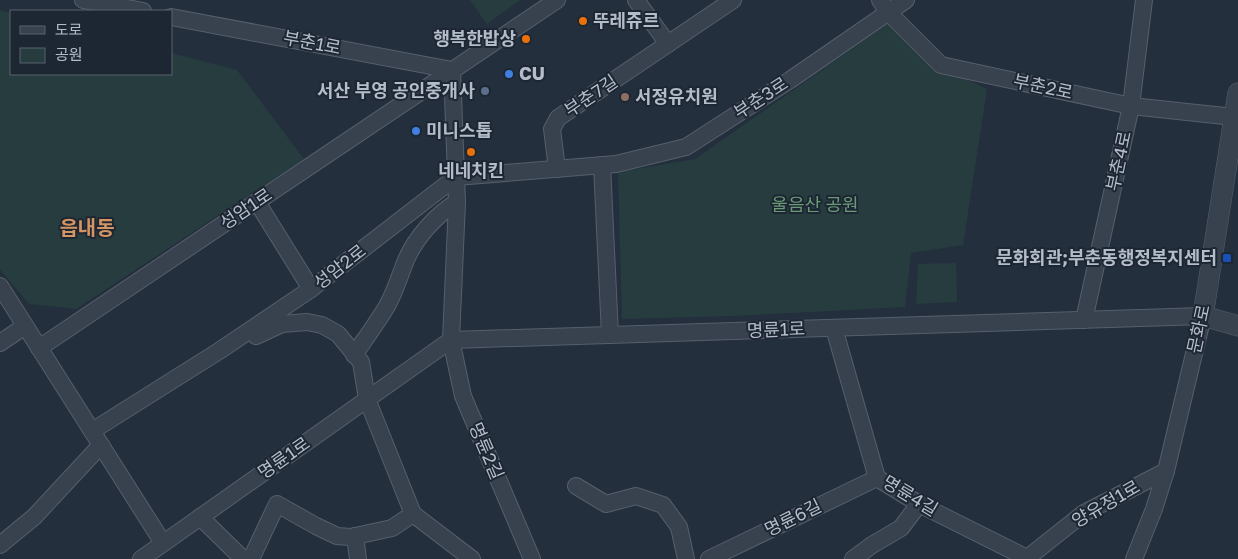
<svg xmlns="http://www.w3.org/2000/svg" width="1238" height="559" font-family="'Golos Text','Noto Sans KR',sans-serif">
	<rect width="100%" height="100%" fill="#242f3e"/>
	<g fill="#263c3f">
		<path d="M470,0H520L487,24Z"/>
		<path d="M0,10L11,13V74H171V53L237,70L304,159L76,309L29,304L0,270Z"/>
		<path d="M892,21L934,64L987,89L963,245L911,253L905,307L734,316L622,319L618,172L695,159Z"/>
		<path d="M956,263L957,302L916,304L918,264Z"/>
	</g>
	<g fill="none" stroke-linecap="round" stroke-linejoin="round">
		<defs>
			<g id="minor">
				<path d="M83,0L143,11"/>
				<path d="M636,0L668,44"/>
				<path d="M880,0L888,12L941,65L1131,106L1234,117"/>
				<path d="M171,17L452,70"/>
				<path d="M452,70L457,202L451,340L463,396L532,559"/>
				<path d="M602,165L610,335"/>
				<path d="M557,169L552,129L558,118L733,0"/>
				<path d="M257,202L311,289"/>
				<path d="M0,286L163,543"/>
				<path d="M1084,320L1131,106L1144,0"/>
				<path d="M834,328L877,478L919,504L1027,558"/>
				<path d="M256,336L282,324L307,322L322,325L338,334L361,362L367,399L413,514L472,559"/>
				<path d="M0,343L25,326"/>
				<path d="M39,348L557,0"/>
				<path d="M354,355C365,339 377,323 387,306C395,292 400,275 406,260C416,237 436,215 457,202"/>
				<path d="M92,431L219,351L311,289L456,177L616,164L686,147L790,80L906,0"/>
				<path d="M576,486L606,504L636,496L663,505L679,527L686,559"/>
				<path d="M200,517L243,559"/>
				<path d="M355,536L358,559"/>
				<path d="M0,545L34,517L101,445"/>
				<path d="M141,559L451,340L1203,316L1166,471L1154,509L1134,559"/>
				<path d="M251,559L277,504L316,526L337,536L351,537L392,528L413,514"/>
				<path d="M709,559L877,478"/>
				<path d="M853,559L872,545L901,528L919,504"/>
				<path d="M1026,559L1084,513L1166,471"/>
			</g>
			<path id="tertiary" d="M1238,93L1203,316L1238,326"/>
		</defs>
		<use href="#minor" stroke="#565f6c" stroke-width="18"/>
		<use href="#tertiary" stroke="#565f6c" stroke-width="21"/>
		<use href="#minor" stroke="#38414e" stroke-width="16"/>
		<use href="#tertiary" stroke="#38414e" stroke-width="20"/>
	</g>
	<g fill="#e8710a" stroke="#1d2633" stroke-width="2">
		<circle cx="583" cy="21" r="5"/>
		<circle cx="526" cy="39" r="5"/>
		<circle cx="471" cy="152" r="5"/>
	</g>
	<g fill="#3f7fe0" stroke="#1d2633" stroke-width="2">
		<circle cx="509" cy="74" r="5"/>
		<circle cx="416" cy="131" r="5"/>
	</g>
	<circle fill="#5c6f8a" stroke="#1d2633" stroke-width="2" cx="485" cy="91" r="5"/>
	<circle fill="#8d6e63" stroke="#1d2633" stroke-width="2" cx="625" cy="97" r="5"/>
	<rect fill="#1a4fb4" stroke="#1d2633" stroke-width="2" x="1222" y="253" width="10" height="10" rx="2.5"/>
	<g text-anchor="middle" stroke-width="4" stroke-linejoin="round" paint-order="stroke">
		<g font-size="18" font-weight="bold" fill="#b4bcc9" stroke="#1d2633" text-anchor="start">
			<text x="593" y="27">뚜레쥬르</text>
			<text x="516" y="45" text-anchor="end">행복한밥상</text>
			<text x="519" y="80">CU</text>
			<text x="475" y="97" text-anchor="end">서산 부영 공인중개사</text>
			<text x="635" y="103">서정유치원</text>
			<text x="426" y="137">미니스톱</text>
			<text x="471" y="177" text-anchor="middle">네네치킨</text>
			<text x="1217" y="264" text-anchor="end">문화회관;부춘동행정복지센터</text>
		</g>
		<g font-size="18" fill="#b4bcc9" stroke="#1d2633">
			<text transform="translate(312 43) rotate(11)" y="6">부춘1로</text>
			<text transform="translate(1043 87) rotate(12)" y="6">부춘2로</text>
			<text transform="translate(591 96) rotate(-34)" y="6">부춘7길</text>
			<text transform="translate(761 98) rotate(-33)" y="6">부춘3로</text>
			<text transform="translate(1119 161) rotate(-78)" y="6">부춘4로</text>
			<text transform="translate(246 209) rotate(-34)" y="6">성암1로</text>
			<text transform="translate(340 267) rotate(-38)" y="6">성암2로</text>
			<text transform="translate(1199 329) rotate(-78)" y="6">문화로</text>
			<text transform="translate(776 330) rotate(-2)" y="6">명륜1로</text>
			<text transform="translate(486 451) rotate(67)" y="6">명륜2길</text>
			<text transform="translate(284 458) rotate(-35)" y="6">명륜1로</text>
			<text transform="translate(910 496) rotate(31)" y="6">명륜4길</text>
			<text transform="translate(1106 504) rotate(-30)" y="6">양유정1로</text>
			<text transform="translate(793 518) rotate(-26)" y="6">명륜6길</text>
		</g>
		<g font-size="18" fill="#6b9a76" stroke="#1d2633">
			<text x="815" y="211">울음산 공원</text>
		</g>
		<g font-size="20" font-weight="bold" fill="#d59563" stroke="#1d2633">
			<text x="87" y="235">읍내동</text>
		</g>
	</g>
	<rect x="10" y="10" width="162" height="65" fill="#1d2633" stroke="#59626f"/>
	<rect x="20" y="26" width="25" height="8" fill="#38414e" stroke="#59626f"/>
	<text x="55" y="35" font-size="15" fill="#b4bcc9">도로</text>
	<rect x="20" y="48" width="25" height="15" fill="#263c3f" stroke="#59626f"/>
	<text x="55" y="60" font-size="15" fill="#b4bcc9">공원</text>
</svg>
